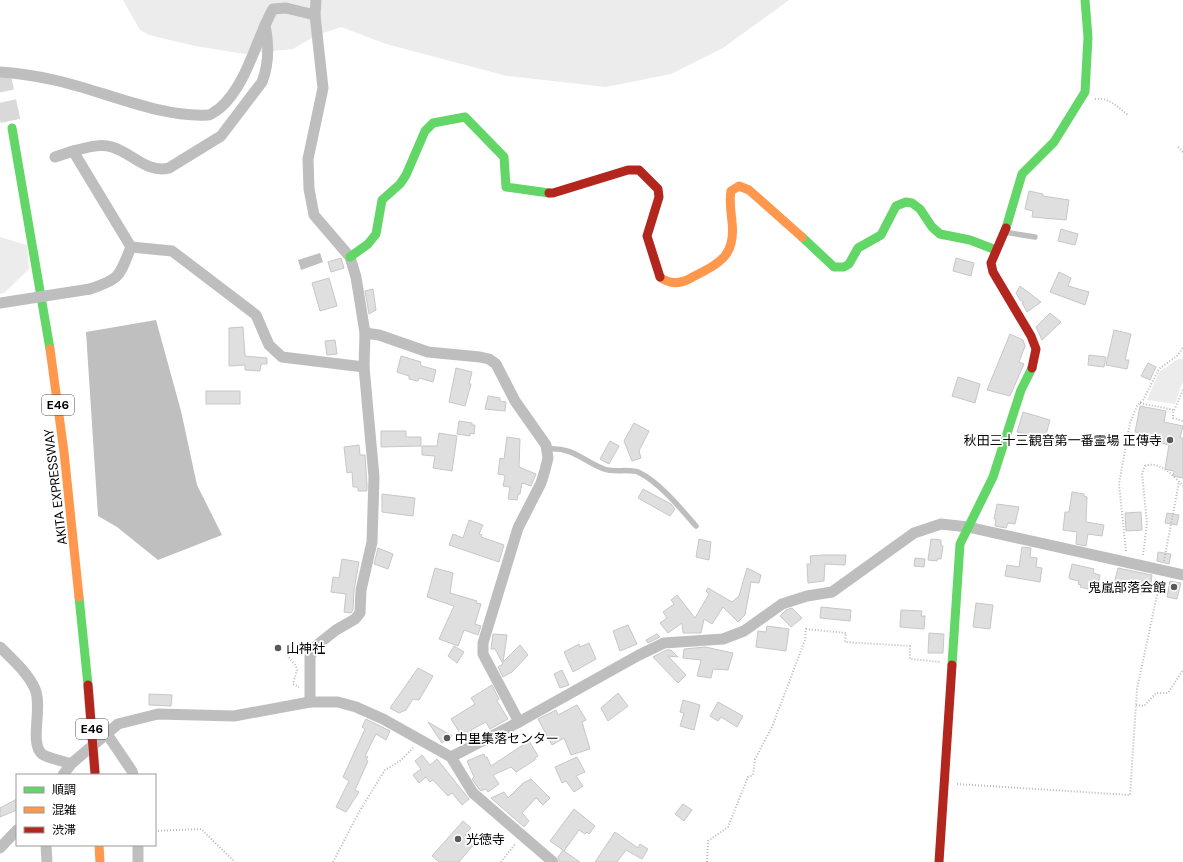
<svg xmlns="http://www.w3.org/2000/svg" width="1183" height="862" font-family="'DM Sans','Noto Sans JP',sans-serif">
	<rect width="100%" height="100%" fill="#fff"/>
	<g fill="#ececec">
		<path d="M123,0H789L723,48L671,74L606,87L507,76L386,44L341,27L317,35L293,49L245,54L195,46L149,35L140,30Z"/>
		<path d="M0,237L27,245L29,269L4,293L0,294Z"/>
		<path d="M1178,359H1183V381L1175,404L1147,400L1159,372Z"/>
	</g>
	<g fill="#bfbfbf">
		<path d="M320,253L323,262L301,270L298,260Z"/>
		<path d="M156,320L181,411L197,485L222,535L158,560L117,527L98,516L86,332Z"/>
	</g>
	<g fill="#dfdfdf" stroke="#c7c7c7">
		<path d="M1029,191L1043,194V196L1069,200L1066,220L1032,217L1033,211L1025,209Z"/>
		<path d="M1061,229L1078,234L1075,245L1058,241Z"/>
		<path d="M341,258L344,268L331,272L328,262Z"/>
		<path d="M956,258L974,263L971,276L953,271Z"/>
		<path d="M1059,272L1071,278L1068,286L1089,292L1085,305L1050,292Z"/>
		<path d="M329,278L337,306L320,311L312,283Z"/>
		<path d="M1020,286L1041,302L1027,312L1022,303L1024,302L1020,300L1016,293Z"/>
		<path d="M373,289L376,310L369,314L365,291Z"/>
		<path d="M1050,313L1061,322L1042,340L1036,327Z"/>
		<path d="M243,327L245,356L267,358V364H261L260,371L245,370V365L229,366V328Z"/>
		<path d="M1114,330L1131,334L1125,360H1129L1127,369L1106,365Z"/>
		<path d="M1010,334L1023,340L1025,346L1019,362L1024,364L1010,396L987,390Z"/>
		<path d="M335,340L337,354L327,355L325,341Z"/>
		<path d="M1089,355L1106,357L1104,367L1088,365Z"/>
		<path d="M401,356L421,362L420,364L422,366L436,370L433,382L419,378L418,381L409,379V376L397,372Z"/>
		<path d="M1148,363L1156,367L1150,380L1141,376Z"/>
		<path d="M456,368L472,372L469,384H471L465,406L449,402Z"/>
		<path d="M958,377L980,384L975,403L952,396Z"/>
		<rect x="206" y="391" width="34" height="13"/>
		<path d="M488,396L500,398V401L506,402L505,411L485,409Z"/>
		<path d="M1140,406L1166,411L1164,422L1183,426L1180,438H1183V478L1173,476L1174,471L1165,469L1169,445L1157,442L1158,436L1135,432Z"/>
		<path d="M1023,412L1050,420L1045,438L1017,432Z"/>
		<path d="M459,421L472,423V425H475L474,434L470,433V436L457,434Z"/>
		<path d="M634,423L649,431L639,451L641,458L632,461L624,441Z"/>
		<path d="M381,431H406V437H421V446L381,447Z"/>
		<path d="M439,433L457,436L452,471L433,468L435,456L422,455V446H437Z"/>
		<path d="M507,437L520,439L519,467L536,474L531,486L522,483L520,494H518L517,500L508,499L510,487L503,486L505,477L504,475L498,474L500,458L504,459Z"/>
		<path d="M610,441L619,446L609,464L600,459Z"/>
		<path d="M359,445L360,455H365L367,484V491H358V487H353L352,472L347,473L344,447Z"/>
		<path d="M643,489L671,504L675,509L670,516L638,498Z"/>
		<path d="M1072,492L1084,494V496L1087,497L1086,522L1104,525L1102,536L1088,534L1086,546L1076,544L1077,532L1063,530L1065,512H1069Z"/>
		<path d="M382,494L415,498L413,516L382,512Z"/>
		<path d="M997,504L1019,507L1015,524L1008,523L1006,528L995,526L996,519H994Z"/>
		<path d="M1141,512L1142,530L1126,531L1125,513Z"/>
		<path d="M1167,513L1179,515L1177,525L1165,523Z"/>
		<path d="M469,520L483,525L479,534L482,535L481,537L504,545L499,562L449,545L453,534L463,538Z"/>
		<path d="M699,539L711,542L709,560L696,557Z"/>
		<path d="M931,539L941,540V545L943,546L941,559H937V561L928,560Z"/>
		<path d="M1022,547L1031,548L1030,557L1037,558L1036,567L1042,568L1040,582L1005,576L1007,565L1019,567Z"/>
		<path d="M378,548L393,554L388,569L374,564Z"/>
		<path d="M1158,552L1171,554L1169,564L1157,561Z"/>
		<path d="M823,555H846L845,565L825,564L824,581L808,583L807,564H811L810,556Z"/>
		<path d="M915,558L925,559L924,567L914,566Z"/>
		<path d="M342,559L359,562L354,590L353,610L351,613L344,612L346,594L331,592L333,577L339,578Z"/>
		<path d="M1072,564L1094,569L1093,573L1100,575L1098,586H1096V588L1089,587L1088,589L1080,587L1081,585L1078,584L1079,581L1070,579L1069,577Z"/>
		<path d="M435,568L453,573L450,593L477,601L476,603L481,604L475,624L481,626L478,635L464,630L458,646L439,639L454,606L427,597Z"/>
		<path d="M747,568L761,575L759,583L751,582L745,615L738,622L723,607L712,624L704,619L701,633H683L682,623L668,633L660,623L667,618L663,612L674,604L671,600L677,595L695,618L709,594L706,591L708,588L732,602L739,596Z"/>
		<path d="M1118,568L1152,575L1150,590L1143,589L1142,594L1131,592L1132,584L1115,580Z"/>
		<path d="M1170,581L1181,583L1177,599L1167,597Z"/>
		<path d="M976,603L993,605L990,629L973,627Z"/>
		<path d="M821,607L851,610L850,621L820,618Z"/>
		<path d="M792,608L802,618L791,627L780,616L786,610Z"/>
		<path d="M901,610L922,611L921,616H925L924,629L900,627Z"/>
		<path d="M628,625L637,644L620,651L613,631Z"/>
		<path d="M767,626L789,629L786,651L756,647L758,631L766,632Z"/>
		<path d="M929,633L944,634L943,653H928Z"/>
		<path d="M493,634L507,635L503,662L520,645L528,655L512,672L503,677L498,667L503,664L495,649H491Z"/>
		<path d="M657,634L660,637L648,643L646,640Z"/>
		<path d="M589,643L596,659L573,672L564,652L579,644L580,647Z"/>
		<path d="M454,646L464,652L457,663L448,656Z"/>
		<path d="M705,647L733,653L728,670L713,669L711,678L697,676L701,660L683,658L684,649Z"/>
		<path d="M666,650H671L678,657L668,656L686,675L678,683L653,657Z"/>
		<path d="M418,668L433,676L419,700L413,699L406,710L399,713L390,708Z"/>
		<path d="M562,670L569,685L560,688L554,674Z"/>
		<path d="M492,685L499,699L497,701L508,719L490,729L486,722L471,730L472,733L463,738L451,719L475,704L471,698Z"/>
		<path d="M618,693L628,706L608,721L601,708Z"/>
		<path d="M149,694L172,695L171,706L149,705Z"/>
		<path d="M683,700L700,705L694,730L680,726L684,713L680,712Z"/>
		<path d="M718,702L743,716L737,727L721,717L718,721L710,716Z"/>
		<path d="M577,705L586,720L582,722L590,749L571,755L564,738L552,745L538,719L556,710L558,715Z"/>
		<path d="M366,719L390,731L386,740L376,734L365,756L368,757L366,760L368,761L355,790L359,792L346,812L336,807L349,781L343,777L365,729L362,727Z"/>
		<path d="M428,722L452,736L442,743Z"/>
		<path d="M529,741L538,756L535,758V760L516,772L511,767L493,775L499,784L488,792L486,789L481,791L479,789L472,779L474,777L467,761L484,754L485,758L487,757L491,766Z"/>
		<path d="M422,755L430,765L437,759L469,799L462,805L452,793L448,796L433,780L430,782L426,777L419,783L413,775L421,769L415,761Z"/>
		<path d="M577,757L585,772L576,776L583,786L574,792L566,781L562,783L555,767Z"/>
		<path d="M531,779L550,798L543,805L536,798L522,813L529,821L524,827L491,798L504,792L508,798L523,783Z"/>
		<path d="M17,799V810L0,817V808Z"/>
		<path d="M683,804L692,810L684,821L675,814Z"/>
		<path d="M574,809L595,826L589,834L587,832L585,834L579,830L564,851L580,862H560L558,857L563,850L550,841Z"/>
		<path d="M463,821L471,828L465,835L474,844L459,862H439L432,856Z"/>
		<path d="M615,832L638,848L640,844L648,849L642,859L626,850L617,862H595Z"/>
	</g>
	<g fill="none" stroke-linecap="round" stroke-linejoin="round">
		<path stroke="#d9d9d9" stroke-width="20" stroke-dasharray="20 10" stroke-linecap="butt" d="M0,72L12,128"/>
		<g stroke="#b9b9b9" stroke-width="2" stroke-dasharray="1 2" stroke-linecap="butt">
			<path d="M1095,99C1109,97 1117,107 1128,115"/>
			<path d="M1178,147L1183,152"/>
			<path d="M1183,390L1173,413V418L1183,421"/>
			<path d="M1140,403L1174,410"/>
			<path d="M1126,551L1119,484L1130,423L1137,406L1143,400L1159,369L1178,355L1183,347"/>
			<path d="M1143,555L1147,523L1142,473L1145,466C1159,460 1174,476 1183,486"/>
			<path d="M1164,561L1179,482"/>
			<path d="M287,655L296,666L297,670L293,684L299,687"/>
			<path d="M1136,705L1144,706L1156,693H1168L1183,670"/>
			<path d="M957,784L1130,795L1137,689L1160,581"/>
			<path d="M155,831L201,829L235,862"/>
			<path d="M333,862L359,812L385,770L400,761L413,748"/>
			<path d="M501,862L516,843"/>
			<path d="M707,862L708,841L728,827L748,777L753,775L755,759L772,727L805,640L806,629L846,633L845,642L910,646V659L941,662"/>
		</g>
		<g stroke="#bebebe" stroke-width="5.5">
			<path d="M1004,232L1035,237"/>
			<path d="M547,449C574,447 581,460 604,469C614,473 632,468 640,473C660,483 681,509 696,526"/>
		</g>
		<g stroke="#bebebe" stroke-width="11">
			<path d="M0,72C18,73 36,76 54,80C102,90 158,118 208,115C211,115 217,110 220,108C247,85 256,39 273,9L286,8L315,15"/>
			<path d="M55,157L73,151"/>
			<path d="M131,247L73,151C86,148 99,143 112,147C132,153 148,174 169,168L221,136L262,82C269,64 269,44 265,25"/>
			<path d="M131,247L172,251L256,315L269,345L282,357L364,367"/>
			<path d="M90,289C121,279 119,276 131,247"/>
			<path d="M365,333L379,335L428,352L480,357L489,359L496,364L515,401L546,445L548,458L545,470L541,483L518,528L483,643V654L519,722"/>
			<path d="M0,647C12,659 28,673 35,689C43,707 29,743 42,754C47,758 64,761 71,764"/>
			<path d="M310,702V656L317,645L336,630L355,619L360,613L361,590L372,542L374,477L364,367L365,333L356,277L350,257L314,215L309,189L308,159L323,88L315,15L316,0"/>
			<path d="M107,734L132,771L133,775"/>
			<path d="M451,757L519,722L639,655L664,643L723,639L744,631L782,604L807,596L832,592L914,533L941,524L968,527L1183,575"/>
			<path d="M63,775L71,764L118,724L158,714L234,716L310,702H338L356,707L383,719L451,757L473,793L553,862"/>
			<path d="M46,845L47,862"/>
			<path d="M138,845V862"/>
			<path d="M0,848L17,830"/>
		</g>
		<g stroke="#63d668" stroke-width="9">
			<path d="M12,128L50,349"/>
			<path d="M1006,228L1022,174L1054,142L1085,92L1088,37L1085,0"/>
			<path d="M802,237L834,267H844L849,264L858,248L881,235L896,206L906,202L912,203L920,209L932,227L940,234L970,240L996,250"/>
			<path d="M350,257L368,244L376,234L382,200L400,184L406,175L425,131L433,123L465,117L504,157L506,187L549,193"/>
			<path d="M79,597L88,685"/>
			<path d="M952,665L960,544L993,477L1021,390L1032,368"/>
		</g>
		<g stroke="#ff974d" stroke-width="9">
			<path d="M660,277C670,285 680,284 691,278C719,263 736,257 732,222C731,211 729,201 731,191L739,186L749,190L802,237"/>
			<path d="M50,349L64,452L79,597"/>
			<path d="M99,845L100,862"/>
		</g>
		<g stroke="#b3261e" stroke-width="9">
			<path d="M549,193H553L628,170H639L658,189L659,197L647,236L660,277"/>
			<path d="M1006,228L991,263L993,272L1031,336L1036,349L1032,368"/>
			<path d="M939,862L952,665"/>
		</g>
		<defs>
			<path id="jam-bridge" d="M88,685L95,773"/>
		</defs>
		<use href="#jam-bridge" stroke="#dbdbdb" stroke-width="10" stroke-linecap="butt"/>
		<path stroke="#bebebe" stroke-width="11" d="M0,303L90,289"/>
		<use href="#jam-bridge" stroke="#b3261e" stroke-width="9"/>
	</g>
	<g fill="#595959" stroke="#fff" stroke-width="1.5">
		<circle cx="1170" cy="440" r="4"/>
		<circle cx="1174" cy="587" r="4"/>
		<circle cx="278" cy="648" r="4"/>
		<circle cx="447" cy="738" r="4"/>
		<circle cx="458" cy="839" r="4"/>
	</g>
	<g text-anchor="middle" stroke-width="3.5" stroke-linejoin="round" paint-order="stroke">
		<g fill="#fff" stroke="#4c4c4c" stroke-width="1">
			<rect x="42" y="395" width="32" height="20" rx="3"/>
			<rect x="76" y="719" width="32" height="20" rx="3"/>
		</g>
		<g font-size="12" font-weight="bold" fill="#000">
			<text x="58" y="409">E46</text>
			<text x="92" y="733">E46</text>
		</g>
		<g font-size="13" fill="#000" stroke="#fff" text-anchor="start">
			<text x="1162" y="445" text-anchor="end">秋田三十三観音第一番霊場 正傳寺</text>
			<text x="1166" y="592" text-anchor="end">鬼嵐部落会館</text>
			<text x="286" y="653">山神社</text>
			<text x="455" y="743">中里集落センター</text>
			<text x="466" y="844">光徳寺</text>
		</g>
		<g font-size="13" fill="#000" stroke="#fff">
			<text transform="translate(55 487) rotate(-97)" y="5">AKITA EXPRESSWAY</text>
		</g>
	</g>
	<rect x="16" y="774" width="140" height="72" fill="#ffffff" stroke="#999999"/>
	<rect x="24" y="787" width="20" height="6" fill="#63d668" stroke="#999999"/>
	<text x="52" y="794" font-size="12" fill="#000000">順調</text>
	<rect x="24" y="807" width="20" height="6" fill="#ff974d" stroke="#999999"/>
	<text x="52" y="814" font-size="12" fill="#000000">混雑</text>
	<rect x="24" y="827" width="20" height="6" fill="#b3261e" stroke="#999999"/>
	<text x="52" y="834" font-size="12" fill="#000000">渋滞</text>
</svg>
